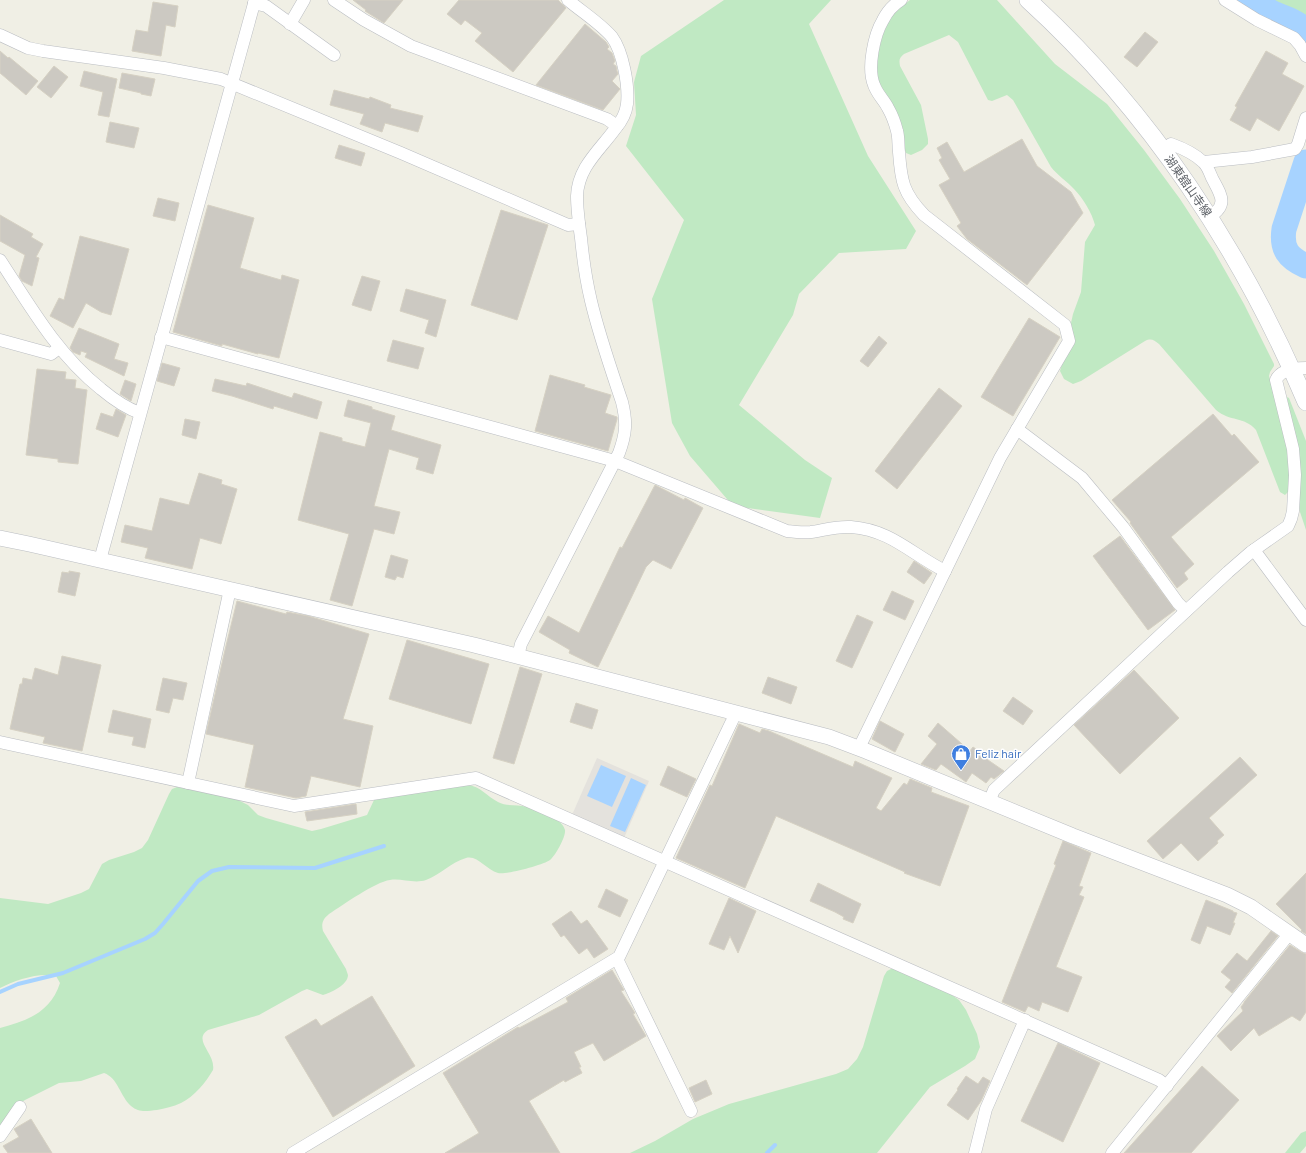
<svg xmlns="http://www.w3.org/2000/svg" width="1306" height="1153" font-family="Barlow,'Noto Sans JP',sans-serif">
	<rect width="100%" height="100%" fill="#f0efe5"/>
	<path fill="#e4e2dd" d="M597,758L649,781L624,838L572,815Z"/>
	<g fill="#c0e9c3">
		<path d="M724,0H831L809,24L868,156L916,231L906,249L839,253L799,294L793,315L739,405L805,460L832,478L820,518L733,506L690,456L672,423L652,299L684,220L626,146L636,115L634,82L641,56Z"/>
		<path d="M910,0H997L1055,64L1107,104L1144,150L1180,199L1214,251L1244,304L1274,364V366L1270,372L1269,376L1286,438L1290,462L1289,491L1285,495L1280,492L1256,430C1244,416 1230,422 1216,410L1159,344C1154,340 1151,338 1145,341L1081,381L1073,384L1064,379L1060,371L1072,331L1071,323L1073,314L1081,292L1085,242L1095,225C1092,213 1083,198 1074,189C1067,181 1058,176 1051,167L1013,100L1007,95L992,101L988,100L958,42L949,35L904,54C899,58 899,60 900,66L921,105L928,139V144L922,150L911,155L906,153L878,83L876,71V60L883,34L892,14Z"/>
		<path d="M1267,0H1306V24Z"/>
		<path d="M1287,397L1289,398L1306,441V530L1300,512Z"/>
		<path d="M467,785C481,786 486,796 498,802C507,807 518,804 527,807C534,809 541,813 547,815C554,818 563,822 565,830C566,837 555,856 550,860C543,865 506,875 498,873C486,870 478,855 466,858C451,862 440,875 426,880C414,884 401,878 390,880C375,882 343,905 329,914C323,919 321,923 323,931L346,969C346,969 348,975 348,975C348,985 330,993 323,995L307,989L302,991L259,1015L208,1030C192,1040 216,1054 213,1070C206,1082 194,1097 181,1103C173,1107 165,1108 157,1110C147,1111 139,1113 131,1106C120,1096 118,1078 104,1073L81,1081L59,1083L25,1100L17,1105L0,1128V1028C27,1021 51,1012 60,983L56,976C40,972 15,980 0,988V898L48,904L81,893L89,889L102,864L109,860L134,852L142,848L148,840L169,794L172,789L177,787L236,799L248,805L258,815L266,818L312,831L321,829L367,815L374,800L379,798Z"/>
		<path d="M891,969H896L949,993L959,1000L966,1010L977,1034L980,1047L975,1059L965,1066L930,1087L877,1153H630L655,1141L693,1119L729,1104L836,1074L848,1069L857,1059L863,1047L884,976L887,971Z"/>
		<path d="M1306,1131V1146L1300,1153H1285L1301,1133Z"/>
	</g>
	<g fill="#a7d3ff">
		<path d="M601,765L626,776L612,807L587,796Z"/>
		<path d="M631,778L646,785L625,832L610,826Z"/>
	</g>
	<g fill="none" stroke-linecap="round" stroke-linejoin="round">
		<g stroke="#a7d3ff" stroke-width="4">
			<path d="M0,992L18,984L63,973L145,939L155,933L163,924L198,881L212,871L229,867L315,868L384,846"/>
			<path d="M767,1153L775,1145"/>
		</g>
		<g stroke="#a7d3ff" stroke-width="25">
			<path d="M1250,0C1258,5 1267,10 1275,14C1286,19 1299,22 1306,32"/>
			<path d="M1306,162L1284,229C1281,249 1288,258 1306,266"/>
		</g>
	</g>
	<g fill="#ccc9c2" stroke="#d6d1c3">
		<path d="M353,0H403L384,23L365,11L366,10Z"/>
		<path d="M459,0H558L566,8L513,72L475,41L482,33L465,20L461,25L447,14Z"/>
		<path d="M153,2L178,6L175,27L166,25L161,56L132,51L136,30L148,32Z"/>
		<path d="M585,24L606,42L609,47L607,49L612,53L615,61L613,64L616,66L617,71L618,74L612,81L620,89L603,110L536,85Z"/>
		<path d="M1145,32L1158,42L1137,67L1124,57Z"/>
		<path d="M0,51L8,58L9,57L38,81L26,95L0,73Z"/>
		<path d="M1266,51L1288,63L1282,74L1304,86L1279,131L1257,118L1250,131L1230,120L1237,107L1235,106Z"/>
		<path d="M54,66L68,77L51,98L37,87Z"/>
		<path d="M84,71L117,79L109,117L98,115L103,92L80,86Z"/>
		<path d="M122,73L155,79L151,96L141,94V93L119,88Z"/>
		<path d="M334,90L369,99L370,97L391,105L390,108L423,116L418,132L385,123L382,132L360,124L364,114L330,105Z"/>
		<path d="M110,122L139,128L134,148L106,142Z"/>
		<path d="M1022,139L1037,166L1071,192L1083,213L1027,285L967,239L957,226L961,223L939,185L950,179L939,160L942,158L937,148L947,142L964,172Z"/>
		<path d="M339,145L365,153L361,166L335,158Z"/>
		<path d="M158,198L179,203L175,221L153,216Z"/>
		<path d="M208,205L254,218L240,268L281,280L282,275L299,280L279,358L258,353V354L222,344V346L173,332Z"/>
		<path d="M501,210L548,225L517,320L471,305Z"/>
		<path d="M0,215L33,234L31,237L43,244L36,257L39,258L32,286L22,281L19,276L25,255L0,241Z"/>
		<path d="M80,236L129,249L111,315L101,312L86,303L73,328L50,316L59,298L64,300Z"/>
		<path d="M362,276L380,281L371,311L352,305Z"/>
		<path d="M406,289L446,300L436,337L425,333L429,320L400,311Z"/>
		<path d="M1029,318L1060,337L1013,416L981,397Z"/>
		<path d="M79,328L119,344L114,359L128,363L124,376L85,357L87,353L81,351L80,355L73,352L70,348Z"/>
		<path d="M879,336L887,343L868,367L860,361Z"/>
		<path d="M393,340L424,348L418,369L387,361Z"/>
		<path d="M162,363L180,368L174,386L157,381Z"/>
		<path d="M37,369L66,372L65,379L76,380L75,388L87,390L78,464L58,462V459L26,455Z"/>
		<path d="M550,375L585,385L584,387L611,395L605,413L617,417V419L608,451L535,431Z"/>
		<path d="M215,379L246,386L247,383L292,398L294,393L322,402L317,419L274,406L273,409L232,396L212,391Z"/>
		<path d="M125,380L136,384L131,401L120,394Z"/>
		<path d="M939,388L962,406L897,489L875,471Z"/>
		<path d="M348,400L372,407V409L395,416L391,430L441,445L433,474L416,469L419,458L389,449L374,506L400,512L394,534L374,529L352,606L330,600L349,534L298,520L320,432L342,438V441L365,447L371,423L344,416Z"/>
		<path d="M116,409L126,415L118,437L96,429L101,413L113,417Z"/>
		<path d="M1213,414L1232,436L1234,434L1259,462L1171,537L1194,564L1184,573L1188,579L1177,588L1130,523L1131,522L1112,500Z"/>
		<path d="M185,419L200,422L196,439L182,435Z"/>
		<path d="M199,473L222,480L221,484L237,489L221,544L200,538L192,569L145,558L148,548L121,542L125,525L152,531L160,498L189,505Z"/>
		<path d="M655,485L684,500L685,498L703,508L671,569L653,560L646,567L598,667L569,653L570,650L539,632L548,616L579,633L620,547L622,548Z"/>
		<path d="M1120,536L1175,610L1148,630L1093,556Z"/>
		<path d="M391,555L408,560L403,578L397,576L395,580L385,577Z"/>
		<path d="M914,561L932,573L924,584L907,572Z"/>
		<path d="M69,571L80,573L75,596L58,592L62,572L69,573Z"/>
		<path d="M892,591L914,601L905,620L883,610Z"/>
		<path d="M237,601L286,614L287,612L308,616L369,634L343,719L373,726L360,787L311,776L306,796L296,798L245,787L254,745L206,734L225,650Z"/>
		<path d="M857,615L873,622L852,668L836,661Z"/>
		<path d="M407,640L489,664L471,724L389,699Z"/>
		<path d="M62,656L101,665L82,751L43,743L45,737L10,729L20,684H22L23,678L32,680L35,668L58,675Z"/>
		<path d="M520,667L542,674L514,764L493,758Z"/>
		<path d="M1134,670L1179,718L1120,774L1074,725Z"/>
		<path d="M768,677L797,687L791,704L762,693Z"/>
		<path d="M163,678L187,683L183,700L173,698L169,713L156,710Z"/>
		<path d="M1013,697L1033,711L1023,725L1003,711Z"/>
		<path d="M576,703L598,710L592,729L570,722Z"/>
		<path d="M113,710L151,719L145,748L132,745L134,737L108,732Z"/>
		<path d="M880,721L904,734L895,752L872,739Z"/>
		<path d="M938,723L970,751L973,747L989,758L988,760L1004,771L994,779L991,777L986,783L972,773L966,782L941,764L936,770L921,764L937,744L928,736Z"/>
		<path d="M739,724L760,733L762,729L769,731L853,767L855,761L892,778L876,808L881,811L904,783L907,785L910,779L932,788L931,792L969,806L940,886L904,873L905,872L776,816L745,888L676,858L710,785L712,786Z"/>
		<path d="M1240,757L1257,775L1209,818L1224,835L1217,841L1218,843L1198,861L1181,843L1163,859L1147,841Z"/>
		<path d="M668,766L696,779L687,797L660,785Z"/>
		<path d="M356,804L357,814L307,821L305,812Z"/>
		<path d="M1063,841L1091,853L1079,886L1083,887L1079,895L1084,897L1056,967L1082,977L1068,1012L1042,1002L1039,1011L1028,1006L1025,1012L1002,1002L1056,865L1054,864Z"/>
		<path d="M1306,873V934L1301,931L1302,930L1276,904Z"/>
		<path d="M818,883L861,904L853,923L843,919L844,917L835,912L810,901Z"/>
		<path d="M606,889L628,900L620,917L598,907Z"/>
		<path d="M729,898L756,911L738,953L730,936L724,950L709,944Z"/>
		<path d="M1206,900L1233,911V912L1237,913L1233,923H1235L1230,935L1207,926L1200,944L1191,940Z"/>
		<path d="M571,911L581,924L587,920L608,949L594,958L587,948L579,954L564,935L561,937L552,924Z"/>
		<path d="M1271,931L1278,936L1232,993L1225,987L1231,980L1221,972L1237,953L1247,961Z"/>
		<path d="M1290,945L1301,952L1306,954V1012L1300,1021L1292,1016L1259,1036L1254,1028L1231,1051L1217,1036L1243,1011L1241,1007L1244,1003V1002Z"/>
		<path d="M612,970L624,990L621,991L635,1013L633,1014L646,1036L604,1061L593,1043L574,1052L581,1067H579L582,1073L565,1082L564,1080L529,1101L560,1153H445L479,1133L443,1073L518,1027L519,1028L568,1002L566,998Z"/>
		<path d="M372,996L415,1066L333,1117L285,1037L316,1019L321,1026Z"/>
		<path d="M1058,1043L1100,1063L1063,1142L1021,1121Z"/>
		<path d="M1202,1066L1239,1100L1191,1153H1124Z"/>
		<path d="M966,1076L978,1084L983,1077L990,1081L981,1101L968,1120L947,1105L958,1090L957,1089Z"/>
		<path d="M706,1080L712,1094L695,1102L689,1088Z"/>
		<path d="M31,1119L52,1153H8L3,1146L19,1137L14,1129Z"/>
	</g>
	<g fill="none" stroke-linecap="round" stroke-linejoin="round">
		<defs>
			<g id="minor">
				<path d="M334,0L364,20L411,46L607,119L617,126"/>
				<path d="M1225,0L1257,20L1294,38L1300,45L1306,56"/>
				<path d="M254,3L266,6L334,55"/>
				<path d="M290,24L304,0"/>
				<path d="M0,35L28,48L43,51L164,68L221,79L401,153L568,225L579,224"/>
				<path d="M1162,150L1171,144C1182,148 1194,153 1203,162C1207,165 1210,173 1212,178C1221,195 1229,205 1209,217"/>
				<path d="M1204,162L1252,157L1295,149L1298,144L1306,118"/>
				<path d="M0,260C30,306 57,354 101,389C113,399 125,408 140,413"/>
				<path d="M161,337L615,461L787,531C795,532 803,533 811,532C824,530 837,526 851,527C891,530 911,554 945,571"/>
				<path d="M0,340L51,354L59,348"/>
				<path d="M1017,429L1082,478L1123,527L1178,603L1186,611"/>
				<path d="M1254,550L1306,620"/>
				<path d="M100,560L255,0"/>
				<path d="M518,656L521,644L619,453C626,434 627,422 622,402C611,369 599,335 591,301C586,280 583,259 581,238C579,224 577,210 577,196C578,167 600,150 615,129C621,122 626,113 627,104C629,86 623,52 612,37C600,23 582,12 568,0"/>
				<path d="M0,742L294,806L476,778L1159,1080L1167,1086"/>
				<path d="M859,748L1000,458L1069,341L1065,325L924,215C903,193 901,181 899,152C898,145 899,138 897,131C895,123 892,115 888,108C884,100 877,94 874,85C867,68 874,35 883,20C887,12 893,5 901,0"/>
				<path d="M188,783L230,589"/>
				<path d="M989,802L994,790L1228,572L1251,552L1288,526L1291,519L1293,511L1295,475L1293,449L1276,380C1281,369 1296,368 1306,368"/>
				<path d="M617,959L691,1111"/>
				<path d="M0,1136L20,1107"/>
				<path d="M293,1153L619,957L732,721L735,712"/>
				<path d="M975,1153L986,1109L1025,1020"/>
				<path d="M1112,1153L1290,933"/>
			</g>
			<path id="tertiary" d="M0,538L29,544L474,645L829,737L866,751L1073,836L1227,895L1251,907L1306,945"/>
			<path id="secondary" d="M1028,0C1150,111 1242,251 1306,402"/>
		</defs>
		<use href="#minor" stroke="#babdc2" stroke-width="13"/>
		<use href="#tertiary" stroke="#babdc2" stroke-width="16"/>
		<use href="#secondary" stroke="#bbbec4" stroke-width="18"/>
		<use href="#minor" stroke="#fff" stroke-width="12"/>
		<use href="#tertiary" stroke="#fff" stroke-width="15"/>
		<use href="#secondary" stroke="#fff" stroke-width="17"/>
	</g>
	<defs>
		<symbol id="shop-pin" viewBox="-11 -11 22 30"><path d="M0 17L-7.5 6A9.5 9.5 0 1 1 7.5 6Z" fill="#3f7fe0" stroke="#fff"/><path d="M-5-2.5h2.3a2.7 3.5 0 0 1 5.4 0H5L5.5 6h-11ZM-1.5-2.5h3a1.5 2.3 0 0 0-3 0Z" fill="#fff"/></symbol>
	</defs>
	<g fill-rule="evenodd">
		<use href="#shop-pin" x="950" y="743" width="22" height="30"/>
	</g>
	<g text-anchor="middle" stroke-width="3" stroke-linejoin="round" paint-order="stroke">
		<g font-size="12" fill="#5d6167" stroke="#fff">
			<text transform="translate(1188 186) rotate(55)" y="4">湖東舘山寺線</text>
		</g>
		<g font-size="12" fill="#366cbe" stroke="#fff" text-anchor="start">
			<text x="975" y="758">Feliz hair</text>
		</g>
	</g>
</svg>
